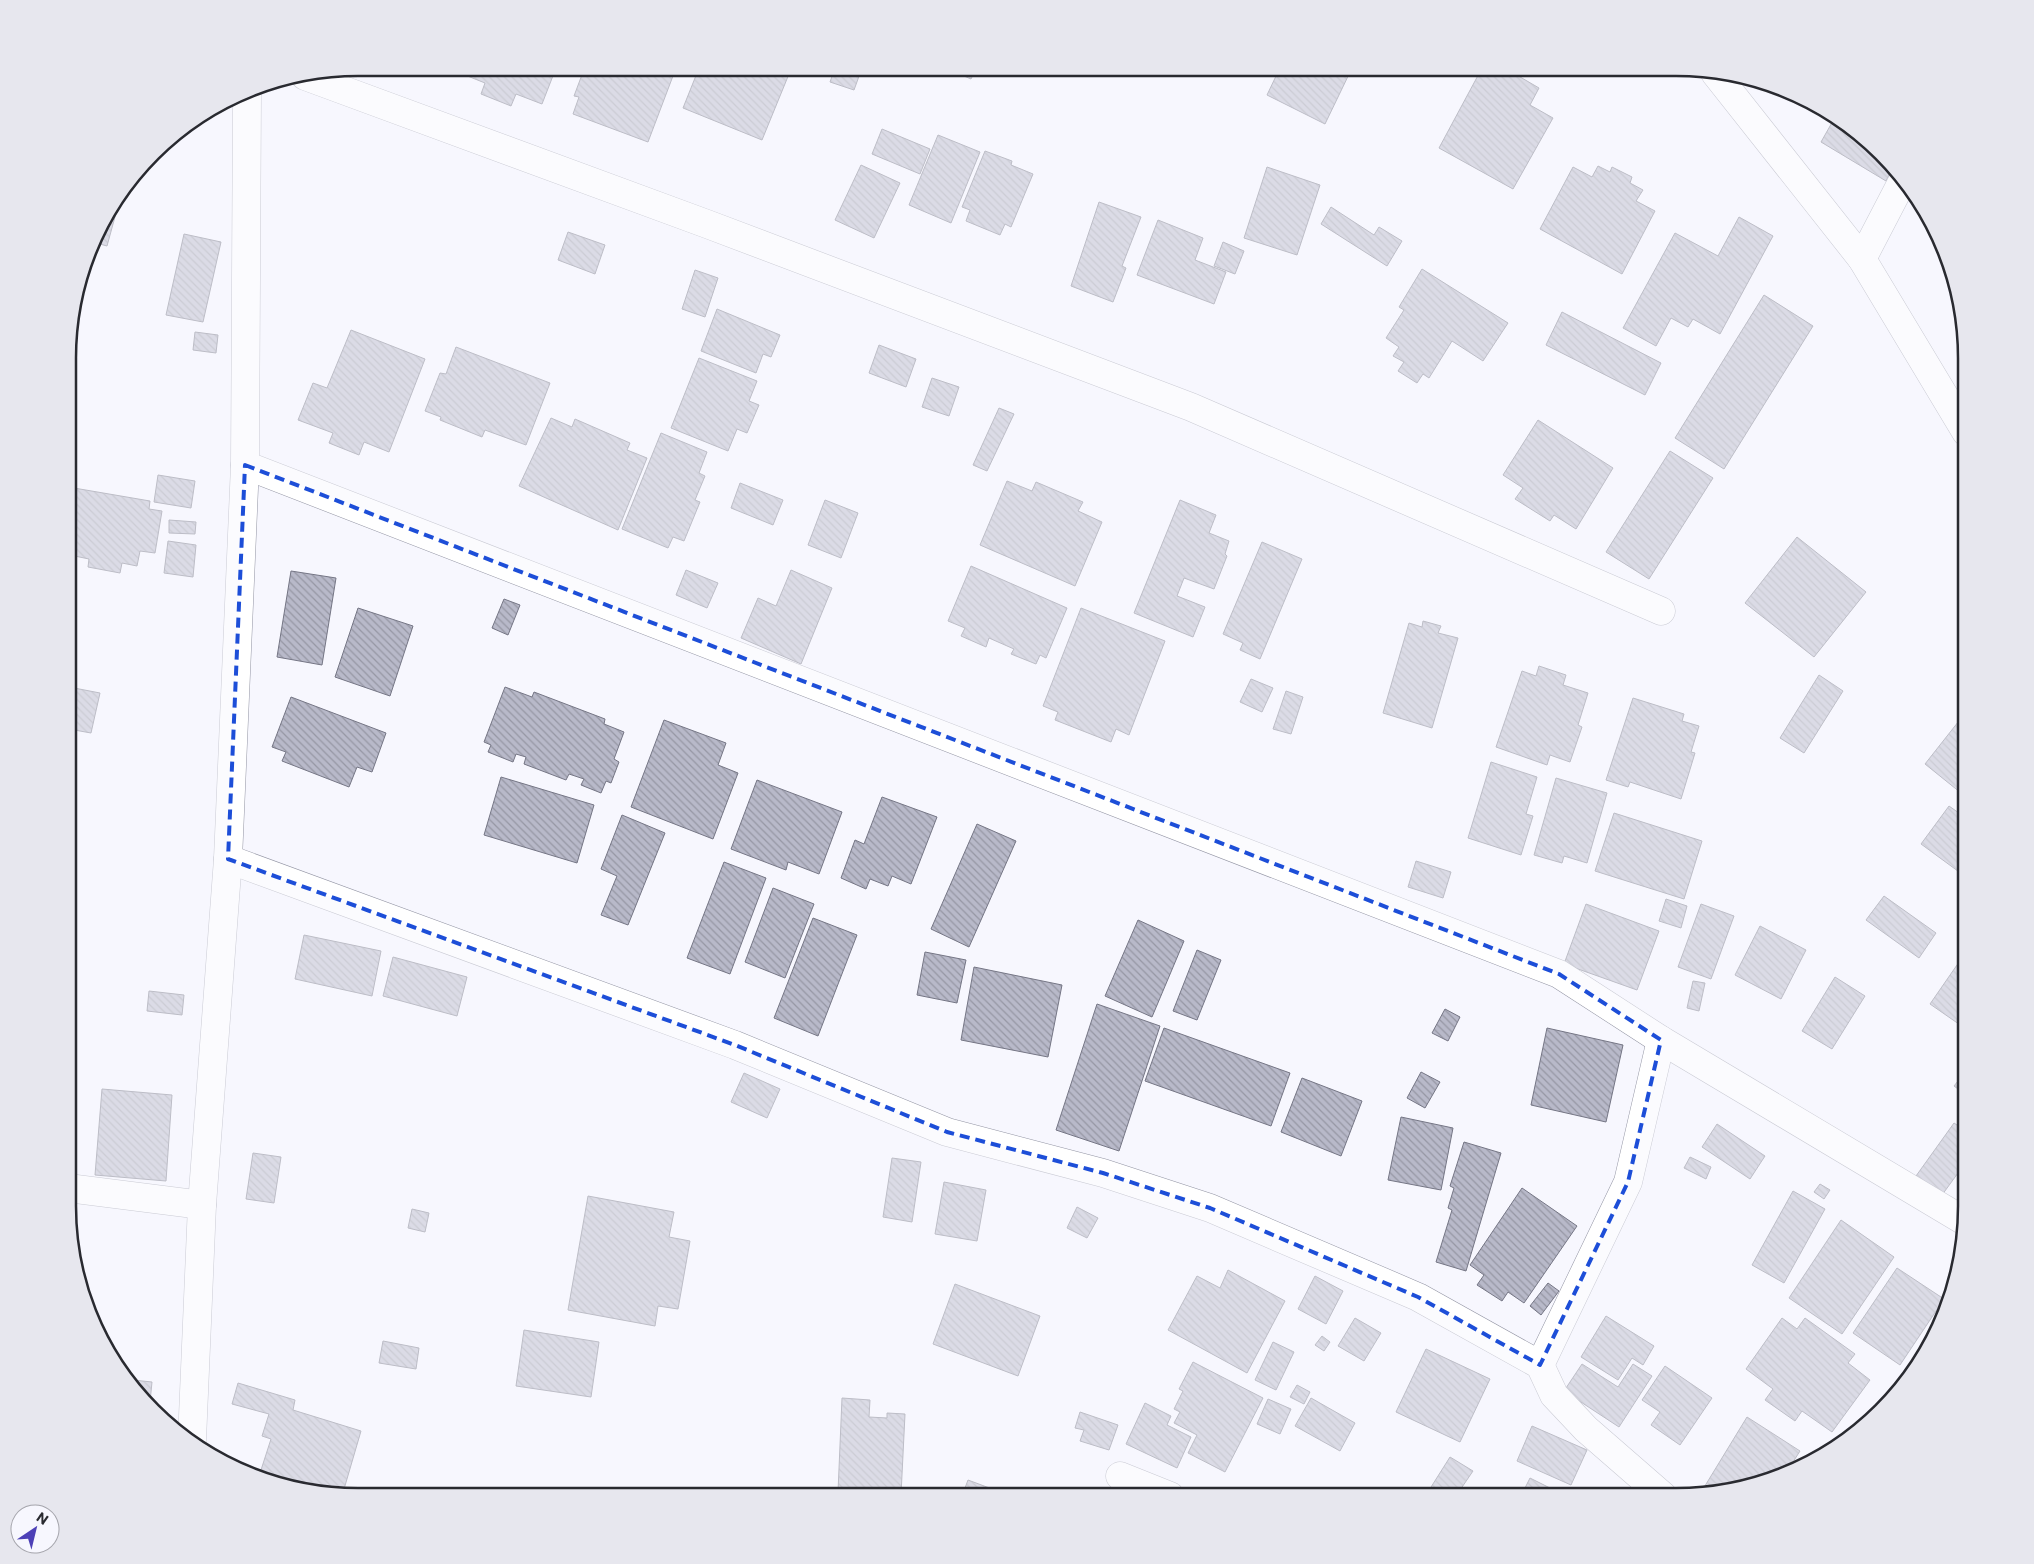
<svg xmlns="http://www.w3.org/2000/svg" width="2034" height="1564" font-family="Commissioner,sans-serif">
	<defs>
		<pattern id="building-back-hatch" width="6" height="6" patternUnits="userSpaceOnUse" patternTransform="scale(1.25)"><rect width="6" height="6" fill="#b8b9c9"/><path d="M-1 5l2 2M0 0l6 6M5-1l2 2" fill="none" stroke="#9697a4"/></pattern>
	</defs>
	<rect width="100%" height="100%" fill="#f7f7fe"/>
	<g fill="url(#building-back-hatch)" stroke="#757685">
		<path d="M468,68H556L542,104L516,94L511,106L481,94L485,83L465,75Z"/>
		<path d="M590,68H621L644,76L647,68H676L648,142L573,114L579,97L574,96L583,72L588,74Z"/>
		<path d="M699,68H774L789,74L762,140L683,108Z"/>
		<path d="M835,68H862L854,90L830,82Z"/>
		<path d="M945,68H982L980,73L975,71L971,79Z"/>
		<path d="M1273,68H1352L1325,124L1267,95L1277,74L1272,71Z"/>
		<path d="M1482,68L1518,69L1515,74L1539,88L1530,105L1553,118L1513,189L1439,148Z"/>
		<path d="M1834,119L1867,140L1891,171L1886,181L1821,142Z"/>
		<path d="M882,129L930,149L920,174L872,154Z"/>
		<path d="M938,135L980,152L951,223L909,205Z"/>
		<path d="M985,151L1012,161L1011,165L1033,174L1011,227L1005,224L1000,235L966,221L970,210L962,207Z"/>
		<path d="M861,165L900,183L874,238L835,220Z"/>
		<path d="M1598,166L1610,172L1612,167L1632,177L1630,183L1643,190L1636,201L1655,211L1622,274L1540,229L1573,167L1592,177Z"/>
		<path d="M1267,167L1320,185L1297,255L1244,238Z"/>
		<path d="M121,195L107,246L96,243L106,213Z"/>
		<path d="M1099,202L1141,217L1122,266L1126,268L1113,302L1071,286Z"/>
		<path d="M1331,207L1374,235L1379,227L1402,241L1387,266L1321,224Z"/>
		<path d="M1739,217L1773,236L1720,334L1693,319L1688,327L1671,318L1656,346L1623,328L1675,233L1718,256Z"/>
		<path d="M1158,220L1203,238L1195,260L1226,272L1214,304L1137,275Z"/>
		<path d="M568,232L605,245L595,274L558,260Z"/>
		<path d="M184,234L221,242L203,322L166,315Z"/>
		<path d="M1223,242L1244,251L1235,274L1214,266Z"/>
		<path d="M1422,269L1508,323L1483,361L1452,341L1429,378L1423,374L1417,383L1398,371L1404,362L1393,356L1399,347L1386,338L1404,310L1399,307Z"/>
		<path d="M695,270L718,278L705,317L682,309Z"/>
		<path d="M1764,295L1813,326L1724,469L1675,438Z"/>
		<path d="M717,309L780,335L771,357L763,354L756,373L701,351Z"/>
		<path d="M1562,312L1661,363L1645,395L1546,345Z"/>
		<path d="M351,330L425,359L389,452L364,442L359,455L329,443L333,433L298,420L313,383L327,388Z"/>
		<path d="M195,332L218,335L216,353L193,350Z"/>
		<path d="M879,345L916,359L906,387L869,373Z"/>
		<path d="M456,347L550,383L526,445L485,430L482,437L440,420L441,417L425,411L440,373L446,374Z"/>
		<path d="M699,358L757,381L749,401L759,405L747,433L737,429L728,451L671,428Z"/>
		<path d="M932,378L959,387L949,416L922,407Z"/>
		<path d="M999,408L1014,414L987,471L973,465Z"/>
		<path d="M551,418L572,427L575,419L630,443L627,450L647,458L618,530L519,486Z"/>
		<path d="M1538,420L1613,468L1576,529L1554,515L1550,521L1515,499L1523,488L1503,475Z"/>
		<path d="M661,433L707,452L699,473L705,476L695,500L700,502L684,541L673,537L668,548L622,529Z"/>
		<path d="M1670,451L1713,478L1649,579L1606,552Z"/>
		<path d="M158,475L195,481L191,508L154,502Z"/>
		<path d="M1007,481L1032,491L1036,482L1083,502L1078,511L1102,522L1075,586L980,545Z"/>
		<path d="M740,483L783,500L773,525L731,508Z"/>
		<path d="M74,488L150,501L149,509L162,511L155,553L140,551L137,566L122,563L120,573L88,567L89,559L70,555V515Z"/>
		<path d="M825,500L858,513L841,558L808,545Z"/>
		<path d="M1180,500L1216,515L1209,533L1229,541L1225,554L1227,556L1214,589L1184,578L1177,596L1205,607L1193,637L1134,613Z"/>
		<path d="M169,520L196,522L195,534L169,533Z"/>
		<path d="M1797,537L1866,592L1814,657L1745,603Z"/>
		<path d="M168,541L196,545L193,577L164,573Z"/>
		<path d="M1262,542L1302,559L1260,659L1240,650L1243,643L1223,634Z"/>
		<path d="M971,566L1067,608L1046,658L1040,655L1036,664L1011,654L1014,649L989,638L986,647L961,636L965,628L948,621Z"/>
		<path d="M686,570L718,583L707,608L676,595Z"/>
		<path d="M791,570L832,588L801,664L741,638L758,598L776,606Z"/>
		<path d="M291,571L336,578L322,665L277,657Z"/>
		<path d="M504,599L520,605L508,635L492,628Z"/>
		<path d="M358,608L413,626L390,696L335,677Z"/>
		<path d="M1081,608L1165,641L1129,735L1116,729L1111,742L1055,720L1058,712L1043,706Z"/>
		<path d="M1423,621L1441,626L1438,633L1458,638L1432,728L1383,713L1409,623L1422,627Z"/>
		<path d="M1539,666L1566,675L1563,685L1588,693L1578,725L1582,727L1570,762L1550,755L1547,765L1496,747L1522,671L1536,676Z"/>
		<path d="M1819,675L1843,691L1804,753L1780,738Z"/>
		<path d="M1251,679L1273,688L1262,712L1240,702Z"/>
		<path d="M69,687L100,693L91,733L69,729Z"/>
		<path d="M505,687L532,697L534,692L605,719L604,724L624,732L614,759L619,762L611,783L606,781L601,793L581,785L584,779L569,774L566,780L524,764L526,757L516,754L513,762L488,752L491,745L484,742Z"/>
		<path d="M1286,691L1303,697L1291,734L1273,729Z"/>
		<path d="M291,697L386,733L372,772L357,767L349,787L282,761L286,752L272,747Z"/>
		<path d="M1633,698L1684,714L1682,721L1699,726L1691,752L1695,753L1681,799L1630,782L1628,787L1606,780Z"/>
		<path d="M1966,712V797L1925,764Z"/>
		<path d="M664,720L726,743L718,765L738,773L713,839L631,807Z"/>
		<path d="M1491,762L1537,777L1526,814L1533,816L1521,855L1468,838Z"/>
		<path d="M501,777L594,805L577,863L484,835Z"/>
		<path d="M1556,778L1607,793L1587,863L1564,856L1562,863L1534,855Z"/>
		<path d="M757,780L842,812L819,874L788,862L786,870L731,849Z"/>
		<path d="M882,797L937,817L911,884L892,876L888,886L870,879L866,889L841,878L855,840L864,844Z"/>
		<path d="M1949,806L1966,818V877L1921,844Z"/>
		<path d="M1614,813L1702,841L1684,899L1595,871Z"/>
		<path d="M622,815L665,833L628,925L601,915L617,876L601,869Z"/>
		<path d="M977,824L1016,841L969,947L931,929Z"/>
		<path d="M1416,861L1451,872L1443,898L1408,887Z"/>
		<path d="M724,862L766,878L730,974L687,958Z"/>
		<path d="M773,888L814,904L785,978L745,962Z"/>
		<path d="M1884,896L1936,933L1919,958L1866,920Z"/>
		<path d="M1666,899L1687,906L1681,928L1659,921Z"/>
		<path d="M1586,904L1659,931L1637,990L1564,964Z"/>
		<path d="M1701,904L1734,916L1711,979L1678,967Z"/>
		<path d="M813,918L857,935L818,1036L774,1018Z"/>
		<path d="M1138,920L1184,941L1152,1017L1105,996Z"/>
		<path d="M1760,926L1806,950L1781,999L1735,975Z"/>
		<path d="M304,935L381,951L372,996L295,979Z"/>
		<path d="M1197,950L1221,960L1197,1020L1173,1011Z"/>
		<path d="M925,952L966,960L957,1003L917,995Z"/>
		<path d="M1966,952V1029L1930,1004Z"/>
		<path d="M393,957L467,977L457,1016L383,996Z"/>
		<path d="M974,967L1062,985L1048,1057L961,1040Z"/>
		<path d="M1835,977L1865,996L1832,1049L1802,1031Z"/>
		<path d="M1693,981L1705,983L1699,1011L1687,1008Z"/>
		<path d="M149,991L184,995L182,1015L147,1011Z"/>
		<path d="M1097,1004L1160,1026L1119,1151L1056,1130Z"/>
		<path d="M1445,1009L1460,1017L1448,1041L1432,1033Z"/>
		<path d="M1164,1028L1290,1073L1271,1126L1145,1081Z"/>
		<path d="M1547,1028L1623,1045L1606,1122L1531,1105Z"/>
		<path d="M1966,1071V1095L1954,1086Z"/>
		<path d="M1421,1072L1440,1082L1425,1108L1407,1098Z"/>
		<path d="M744,1073L780,1089L767,1118L731,1102Z"/>
		<path d="M1302,1078L1362,1101L1341,1156L1281,1132Z"/>
		<path d="M102,1089L172,1095L166,1181L95,1175Z"/>
		<path d="M1401,1117L1453,1128L1441,1190L1388,1180Z"/>
		<path d="M1954,1123L1966,1131V1162L1942,1195L1916,1176Z"/>
		<path d="M1717,1124L1765,1156L1750,1179L1702,1147Z"/>
		<path d="M1464,1142L1501,1153L1466,1271L1436,1262L1452,1210L1448,1208L1454,1188L1450,1186Z"/>
		<path d="M253,1153L281,1157L274,1203L246,1199Z"/>
		<path d="M1690,1157L1711,1167L1706,1179L1684,1168Z"/>
		<path d="M892,1158L921,1162L912,1222L883,1217Z"/>
		<path d="M944,1182L986,1190L977,1241L935,1234Z"/>
		<path d="M1820,1184L1830,1190L1824,1199L1814,1192Z"/>
		<path d="M1522,1188L1577,1226L1524,1303L1508,1292L1502,1301L1477,1285L1484,1275L1470,1265Z"/>
		<path d="M1793,1191L1825,1209L1784,1283L1752,1265Z"/>
		<path d="M588,1196L674,1212L669,1237L690,1241L678,1309L658,1306L655,1326L568,1310Z"/>
		<path d="M1077,1207L1098,1218L1087,1238L1067,1228Z"/>
		<path d="M412,1209L429,1213L425,1232L408,1228Z"/>
		<path d="M1841,1220L1894,1257L1842,1334L1789,1298Z"/>
		<path d="M1897,1268L1944,1299L1900,1365L1853,1333Z"/>
		<path d="M1228,1270L1285,1301L1247,1373L1168,1330L1197,1276L1220,1288Z"/>
		<path d="M1315,1276L1343,1291L1326,1324L1298,1309Z"/>
		<path d="M1548,1283L1559,1291L1541,1315L1530,1306Z"/>
		<path d="M955,1284L1040,1316L1018,1376L933,1344Z"/>
		<path d="M1606,1316L1654,1346L1643,1365L1632,1358L1618,1380L1581,1357Z"/>
		<path d="M1355,1318L1381,1333L1364,1361L1338,1346Z"/>
		<path d="M1782,1318L1797,1329L1805,1318L1855,1354L1848,1363L1870,1380L1832,1432L1802,1411L1795,1421L1765,1400L1773,1389L1746,1369Z"/>
		<path d="M524,1330L599,1342L591,1397L516,1386Z"/>
		<path d="M1322,1336L1330,1342L1324,1351L1315,1345Z"/>
		<path d="M383,1341L419,1348L416,1369L379,1363Z"/>
		<path d="M1273,1342L1294,1352L1276,1390L1255,1380Z"/>
		<path d="M1426,1349L1490,1379L1460,1442L1396,1412Z"/>
		<path d="M1193,1362L1263,1398L1225,1472L1188,1453L1197,1435L1174,1423L1180,1412L1174,1409L1183,1391L1179,1389Z"/>
		<path d="M1582,1364L1618,1387L1633,1364L1652,1376L1619,1427L1564,1391Z"/>
		<path d="M1665,1366L1712,1398L1680,1445L1651,1425L1660,1412L1642,1400Z"/>
		<path d="M133,1380L152,1382L150,1402Z"/>
		<path d="M238,1383L295,1400L293,1410L361,1431L342,1496L251,1475L253,1468L261,1470L271,1439L262,1436L269,1414L232,1404Z"/>
		<path d="M1297,1385L1310,1392L1304,1404L1290,1397Z"/>
		<path d="M842,1398L870,1400L869,1417L887,1418V1413L905,1414L901,1495L838,1492Z"/>
		<path d="M1311,1398L1355,1423L1340,1451L1295,1426Z"/>
		<path d="M1268,1399L1291,1409L1280,1434L1257,1424Z"/>
		<path d="M1145,1403L1171,1416L1167,1425L1191,1437L1177,1468L1126,1444Z"/>
		<path d="M1080,1412L1118,1425L1109,1450L1080,1441L1084,1430L1075,1428Z"/>
		<path d="M1747,1417L1800,1451L1786,1473L1733,1491L1700,1494Z"/>
		<path d="M1532,1426L1587,1450L1571,1485L1517,1461Z"/>
		<path d="M1450,1457L1473,1471L1456,1496H1428L1426,1495Z"/>
		<path d="M1530,1478L1566,1496H1521Z"/>
		<path d="M968,1480L1011,1496H962Z"/>
	</g>
	<g fill="none" stroke-linecap="round" stroke-linejoin="round">
		<defs>
			<g id="street">
				<path d="M1715,73L1862,259L1966,432"/>
				<path d="M305,76L707,224L1191,407L1661,611"/>
				<path d="M1862,259L1901,184"/>
				<path d="M245,465L1559,974L1661,1040L1966,1222"/>
				<path d="M228,859L735,1045L947,1132L1103,1173L1210,1208L1418,1297L1540,1365L1554,1395L1586,1429L1663,1496"/>
				<path d="M68,1188L202,1205"/>
				<path d="M1540,1365L1628,1182L1661,1040"/>
				<path d="M192,1440L202,1205L228,859L245,465L247,93"/>
				<path d="M1120,1476L1170,1496"/>
			</g>
		</defs>
		<use href="#street" stroke="#9395a4" stroke-width="29"/>
		<use href="#street" stroke="#fff" stroke-width="28"/>
	</g>
	<path d="M0 0H2034V1564H0ZM245,465L1559,974L1661,1040L1628,1182L1540,1365L1418,1297L1210,1208L1103,1173L947,1132L735,1045L228,859Z" fill="#f7f7fe" fill-opacity=".55" fill-rule="evenodd"/>
	<path fill="none" stroke="#1d4ed8" stroke-width="4" stroke-dasharray="10 6" stroke-linejoin="round" d="M245,465L1559,974L1661,1040L1628,1182L1540,1365L1418,1297L1210,1208L1103,1173L947,1132L735,1045L228,859Z"/>
	<path d="M0 0H2034V1564H0ZM358 76H1676A282 282 0 0 1 1958 358V1206A282 282 0 0 1 1676 1488H358A282 282 0 0 1 76 1206V358A282 282 0 0 1 358 76Z" fill="#e7e7ee" fill-rule="evenodd"/>
	<path fill="none" stroke="#292a30" stroke-width="2.5" d="M358 76H1676A282 282 0 0 1 1958 358V1206A282 282 0 0 1 1676 1488H358A282 282 0 0 1 76 1206V358A282 282 0 0 1 358 76Z"/>
	<g transform="translate(35 1529) rotate(35)"><circle r="24" fill="#f7f7fe" stroke="#a5a5ac"/>
	<path d="M0-4L9 19L0 12L-9 19Z" fill="#4d40b7"/>
	<text y="-8" font-size="14" font-weight="bold" text-anchor="middle" fill="#292a30">N</text>
	</g>
</svg>
